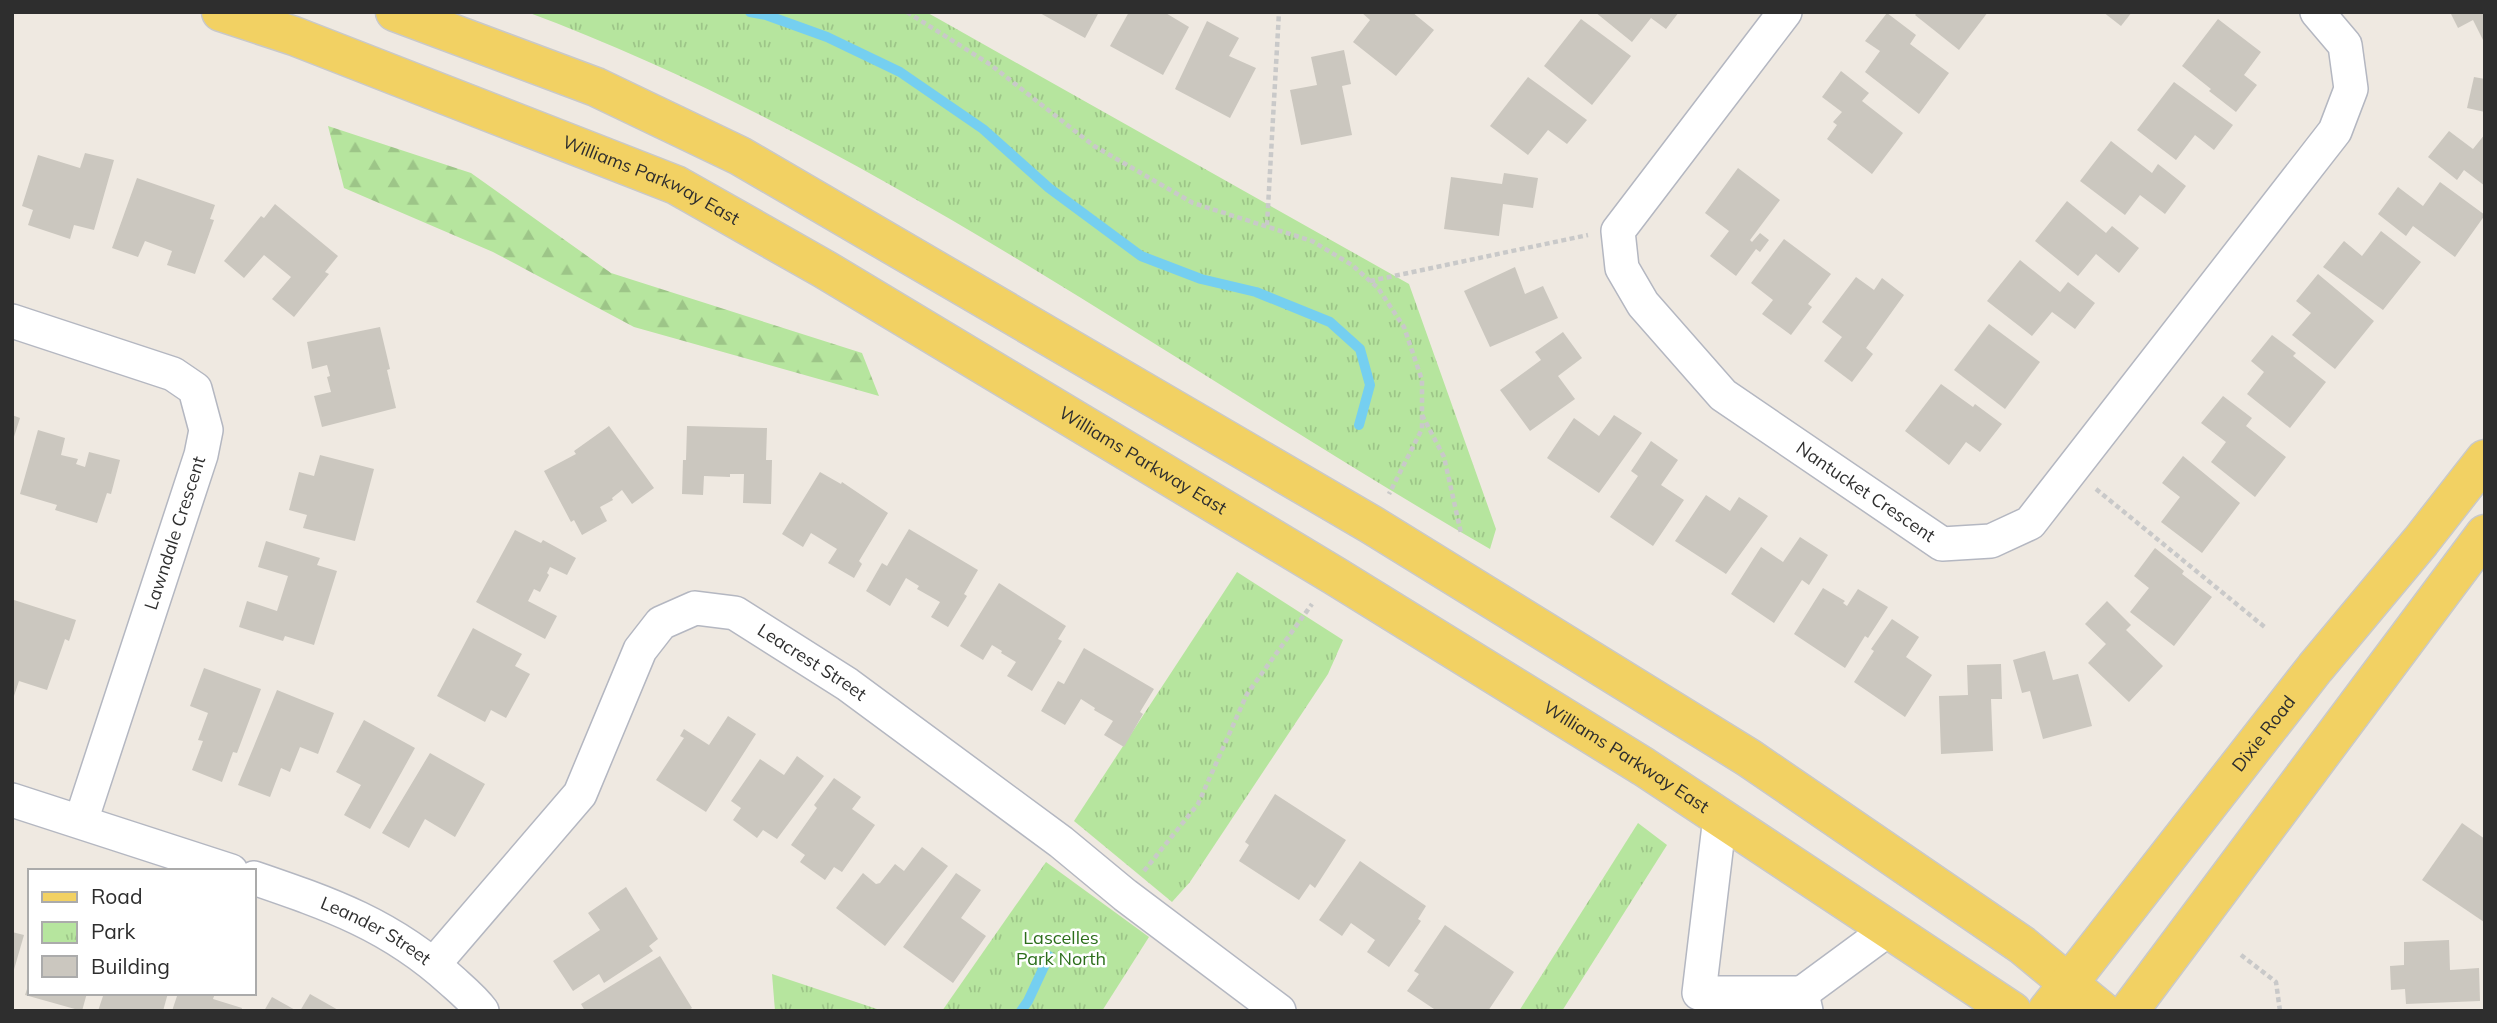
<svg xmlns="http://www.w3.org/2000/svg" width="2497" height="1023" font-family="Mulish,sans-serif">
	<defs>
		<pattern id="forest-firs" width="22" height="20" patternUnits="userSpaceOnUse" patternTransform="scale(1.75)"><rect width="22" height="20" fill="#b6e59e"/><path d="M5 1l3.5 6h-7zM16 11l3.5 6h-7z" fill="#9dc588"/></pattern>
		<pattern id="park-tufts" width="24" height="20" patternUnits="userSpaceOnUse" patternTransform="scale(1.75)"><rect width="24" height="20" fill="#b6e59e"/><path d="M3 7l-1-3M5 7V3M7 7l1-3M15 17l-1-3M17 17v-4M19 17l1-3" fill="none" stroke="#9dc588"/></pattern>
	</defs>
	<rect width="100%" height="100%" fill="#efe9e1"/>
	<path fill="url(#forest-firs)" d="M328,126L471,173L611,273L862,353L879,396L634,327L493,252L344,188Z"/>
	<g fill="url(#park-tufts)">
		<path d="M527,12H926L937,18L1409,284L1496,529L1490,549C1171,365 873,141 527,12Z"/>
		<path d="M1237,572L1343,640L1328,674L1190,882L1172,902L1074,821Z"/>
		<path d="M1638,823L1667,845L1562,1011H1519Z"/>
		<path d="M1046,862L1149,937L1102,1011H942Z"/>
		<path d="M772,974L883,1011H775Z"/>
	</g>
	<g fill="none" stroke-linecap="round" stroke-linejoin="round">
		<g stroke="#75cff0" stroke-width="10">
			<path d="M750,12L766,15L827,37L900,72L983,129L1049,188L1141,256L1201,279L1256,292L1330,322L1360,349L1370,385L1359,425"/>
			<path d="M1021,1011L1028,1001L1049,956"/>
		</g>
	</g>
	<g fill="#cbc7bf">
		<path d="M1038,12H1099L1085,38Z"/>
		<path d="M1129,12H1164L1189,27L1163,75L1110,46Z"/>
		<path d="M1361,12H1412L1434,30L1396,76L1353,42L1370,20Z"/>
		<path d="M1595,12H1679L1666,29L1651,18L1632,42Z"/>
		<path d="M1918,12H1988L1959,50L1915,15Z"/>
		<path d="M2103,12H2132L2121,26Z"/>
		<path d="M2450,12H2485V44L2473,20L2458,28Z"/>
		<path d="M1887,13L1916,35L1910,44L1949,73L1919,114L1865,72L1880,51L1865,41Z"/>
		<path d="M1581,19L1631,56L1592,105L1544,66Z"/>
		<path d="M2218,19L2261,52L2244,75L2257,85L2236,112L2209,91L2211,89L2182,66Z"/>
		<path d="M1207,21L1239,38L1229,56L1256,68L1230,118L1175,89Z"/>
		<path d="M1344,50L1351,84L1342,86L1352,135L1301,145L1290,90L1317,85L1311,57Z"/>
		<path d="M1841,71L1869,93L1862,101L1903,133L1872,174L1827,139L1837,125L1833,122L1842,112L1822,97Z"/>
		<path d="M1528,77L1587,120L1567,144L1548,130L1528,155L1490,126Z"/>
		<path d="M2474,77L2485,79V112L2467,108Z"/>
		<path d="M2174,82L2233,125L2214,150L2195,135L2176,160L2137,130Z"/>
		<path d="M2449,131L2473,149L2485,134V186L2464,170L2457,180L2428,157Z"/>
		<path d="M2111,141L2152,173L2158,164L2186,186L2165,214L2140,195L2125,215L2080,181Z"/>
		<path d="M85,153L114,160L94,230L74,225L70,239L28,225L33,210L22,206L38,155L80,168Z"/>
		<path d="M1738,168L1780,200L1750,240L1752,242L1760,233L1769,240L1760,252L1756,249L1736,276L1710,256L1729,231L1705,213Z"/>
		<path d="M1504,173L1538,178L1533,208L1503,204L1499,236L1444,229L1451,177L1502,184Z"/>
		<path d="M137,178L215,205L210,219L214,220L195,274L167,265L172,251L145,241L138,257L112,248Z"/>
		<path d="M2440,182L2485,215L2455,257L2413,226L2406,236L2378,214L2398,187L2423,206Z"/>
		<path d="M2067,201L2106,233L2112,226L2139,248L2119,273L2096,254L2078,276L2035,241Z"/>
		<path d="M275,204L338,256L325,272L329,274L294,317L272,299L291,277L264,255L244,278L224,261L261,216L264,218Z"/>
		<path d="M2381,231L2421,262L2383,310L2323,267L2344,241L2362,256Z"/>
		<path d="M1784,239L1831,274L1808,304L1812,307L1791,335L1762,314L1773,300L1751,283Z"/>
		<path d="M2020,260L2060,292L2068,282L2095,303L2075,329L2052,312L2032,336L1987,301Z"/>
		<path d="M1515,267L1525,294L1543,286L1558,318L1490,347L1464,291Z"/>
		<path d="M2318,274L2374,321L2335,369L2292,335L2311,313L2296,301Z"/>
		<path d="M1856,277L1874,290L1882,278L1904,295L1866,348L1873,354L1852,382L1824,361L1842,337L1822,322Z"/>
		<path d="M1989,324L2040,362L2005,409L1954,370Z"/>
		<path d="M380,327L390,369L387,370L396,408L322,427L314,396L331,392L327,377L330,376L327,365L312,369L307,342Z"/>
		<path d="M1563,332L1582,358L1558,376L1575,399L1530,431L1500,390L1541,360L1535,352Z"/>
		<path d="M2272,335L2296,353L2293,356L2326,382L2290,428L2247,394L2264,372L2251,361Z"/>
		<path d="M1941,384L1973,407L1975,404L2002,424L1980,452L1966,442L1949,465L1905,431Z"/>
		<path d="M2223,396L2252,418L2246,426L2286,457L2255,497L2211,462L2226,442L2201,423Z"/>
		<path d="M12,415L20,418L13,440H12Z"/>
		<path d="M1614,415L1642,433L1599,493L1547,458L1574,418L1599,436Z"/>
		<path d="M609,426L654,488L632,504L622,490L612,498L613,500L600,507L607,521L582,535L574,520L571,522L544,471L576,454L574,451Z"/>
		<path d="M687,426L767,428L766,460H772L771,504L743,503L744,474H730V477L704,476L703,495L682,494L683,460H686Z"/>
		<path d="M38,430L65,438L61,455L78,459L76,464L85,467L89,452L120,460L111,494L107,493L97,523L55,510L57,505L20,494Z"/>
		<path d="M1651,441L1678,460L1661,485L1684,500L1653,546L1610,517L1638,476L1631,471Z"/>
		<path d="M320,455L374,469L355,541L303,528L307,515L289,510L299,472L314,476Z"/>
		<path d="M2183,456L2240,503L2202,553L2161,522L2180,497L2162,483Z"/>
		<path d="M820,472L841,484L842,482L888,513L859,561L862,564L854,578L828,563L837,549L811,533L803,547L782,534Z"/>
		<path d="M1706,495L1730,511L1739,497L1768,516L1726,574L1675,541Z"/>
		<path d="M909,529L978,570L964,594L967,596L948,627L931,617L940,602L917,589L919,586L906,578L890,606L866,591L882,563L887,566Z"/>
		<path d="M515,530L541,543L543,540L576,558L567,575L550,567L547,573L549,575L540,592L534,589L528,601L557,616L545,639L476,602Z"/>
		<path d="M1800,537L1828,555L1809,585L1802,580L1774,623L1731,594L1761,547L1783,562Z"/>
		<path d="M266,541L320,558L317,565L337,571L314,645L285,636L283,641L239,627L247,601L277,611L288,576L258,567Z"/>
		<path d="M2155,548L2184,571L2182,574L2212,597L2174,646L2130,612L2149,588L2134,576Z"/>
		<path d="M999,583L1066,626L1058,639L1062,641L1032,691L1007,676L1016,662L1001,653L1002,651L992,645L983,660L960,646Z"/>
		<path d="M1823,588L1845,601L1843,603L1847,606L1858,589L1888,607L1868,638L1865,636L1845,668L1794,634Z"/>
		<path d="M14,600L76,620L69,641L65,639L47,690L19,681L13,699L12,606Z"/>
		<path d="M2107,601L2131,625L2126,630L2163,666L2129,702L2088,663L2106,644L2085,624Z"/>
		<path d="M1892,619L1919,637L1906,657L1932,675L1905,717L1854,682L1874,651L1871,649Z"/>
		<path d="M473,628L522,654L515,666L530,674L506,718L491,710L485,722L437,696Z"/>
		<path d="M1084,648L1154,689L1140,712L1143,714L1124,747L1104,735L1113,721L1094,710L1095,708L1081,699L1065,725L1041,711L1058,681L1064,684Z"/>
		<path d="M2045,651L2053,680L2078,674L2092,726L2043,739L2030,691L2022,693L2013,660Z"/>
		<path d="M2001,664L2002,699H1991L1993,751L1941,754L1939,696L1968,695L1967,665Z"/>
		<path d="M204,668L261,689L237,753L233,752L222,782L192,770L203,741L198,740L208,713L190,706Z"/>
		<path d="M277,690L334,713L318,754L300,747L290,772L281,768L270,797L238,785Z"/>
		<path d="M728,716L756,734L706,812L656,780L684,738L680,736L684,729L709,745Z"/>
		<path d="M364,720L415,748L370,829L344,815L361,785L336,772Z"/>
		<path d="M430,753L485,784L455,837L425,819L409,848L382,833Z"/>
		<path d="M797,756L824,776L777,839L763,830L757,838L733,820L741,808L731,801L760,759L784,775Z"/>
		<path d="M834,778L861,797L852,809L875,825L842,872L834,867L825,880L800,862L805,855L791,845L817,808L814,805Z"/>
		<path d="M1275,794L1346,840L1315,888L1310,884L1299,900L1239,861L1249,845L1245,842Z"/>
		<path d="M2462,823L2485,839L2484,922L2422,880Z"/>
		<path d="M922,847L948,866L885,946L836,908L863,873L876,884L880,883L895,864L904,871Z"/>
		<path d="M1360,861L1426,906L1418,919L1421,921L1389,967L1367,952L1375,940L1351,923L1342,936L1319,920Z"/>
		<path d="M956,873L981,890L961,918L986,936L953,983L903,947Z"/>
		<path d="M626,887L658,939L649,946L653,951L604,983L599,974L573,991L553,961L600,930L588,913Z"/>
		<path d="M1445,925L1514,972L1488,1011H1437L1407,991L1419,974L1414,971Z"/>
		<path d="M12,932L24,935L13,973H12Z"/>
		<path d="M2449,940L2450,970L2479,968L2480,1001L2406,1004L2405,989L2391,990L2390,966L2404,965V942Z"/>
		<path d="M660,956L692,1008L688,1011H585L581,1004Z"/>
		<path d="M29,983L30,993H87L82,1011L25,995Z"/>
		<path d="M104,993H168L163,1011H98Z"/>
		<path d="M178,993H215L213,999L242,1008L241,1011H172Z"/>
		<path d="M310,994L340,1011H300Z"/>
		<path d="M272,997L297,1011H264Z"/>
	</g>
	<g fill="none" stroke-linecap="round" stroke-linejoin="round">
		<defs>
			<g id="minor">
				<path id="s1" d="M1785,12L1618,231L1622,268L1643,304L1723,395L1942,544L1991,541L2030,523L2335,131L2351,89L2345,45L2317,12"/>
				<path d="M12,321L173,374L195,389L206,430L201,455L81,821"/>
				<path d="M12,800L231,871"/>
				<path d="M1720,817L1699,993H1802L1806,1011"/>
				<path id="s2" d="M254,878C330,904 391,925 452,981C462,990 474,1000 482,1011"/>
				<path id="s3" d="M434,964L580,794L640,650L661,623L695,608L735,613L847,684L1061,842L1125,895L1279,1011"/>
				<path d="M1802,993L1889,929"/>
			</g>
			<g id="major">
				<path id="s4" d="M221,12L294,36L676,185L824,269L1335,576L1644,767L2012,1011"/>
				<path d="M395,12L596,87L740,156L1372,525L1749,758L2022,945L2102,1011"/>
				<path id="s5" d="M2047,1011L2315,668L2421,541L2485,459"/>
				<path d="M2129,1011L2485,534"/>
			</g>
		</defs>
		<use href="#minor" stroke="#b4b7c1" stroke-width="36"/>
		<use href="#major" stroke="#c9c9c9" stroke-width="41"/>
		<g stroke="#c9c9c9" stroke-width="4.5" stroke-dasharray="5 3.5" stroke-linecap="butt">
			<path d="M907,12L991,65L1094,146L1193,203L1312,241L1352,265L1378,288L1404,327L1422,380V429L1389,494"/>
			<path d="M1267,225L1279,12"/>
			<path d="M1370,281L1588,235"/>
			<path d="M1422,415L1444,457L1461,533"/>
			<path d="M2096,489L2267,629"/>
			<path d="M1144,871L1198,804L1247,694L1312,604"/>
			<path d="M2241,955L2276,982L2280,1011"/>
		</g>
		<use href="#minor" stroke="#fff" stroke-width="33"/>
		<use href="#major" stroke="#f2d163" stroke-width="38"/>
	</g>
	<g text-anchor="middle" stroke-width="5" stroke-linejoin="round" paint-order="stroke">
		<g font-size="18" fill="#2e2e2e" stroke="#fff">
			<text dy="6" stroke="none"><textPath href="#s4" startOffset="462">Williams Parkway East</textPath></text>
			<text dy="6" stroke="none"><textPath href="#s4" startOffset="1029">Williams Parkway East</textPath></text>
			<text dy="6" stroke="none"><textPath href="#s1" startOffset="648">Nantucket Crescent</textPath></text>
			<text transform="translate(175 533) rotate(-72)" y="6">Lawndale Crescent</text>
			<text dy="6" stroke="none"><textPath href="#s3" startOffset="583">Leacrest Street</textPath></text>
			<text dy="6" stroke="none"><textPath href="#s5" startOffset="352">Dixie Road</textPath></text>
			<text dy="6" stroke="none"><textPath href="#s4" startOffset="1596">Williams Parkway East</textPath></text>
			<text dy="6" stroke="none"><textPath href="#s2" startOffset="133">Leander Street</textPath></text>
		</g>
		<g font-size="18" fill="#2c6e1b" stroke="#fff">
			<text x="1061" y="944">Lascelles<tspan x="1061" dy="21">Park North</tspan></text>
		</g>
	</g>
	<rect width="2497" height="1023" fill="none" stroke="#2e2e2e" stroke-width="28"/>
	<rect x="28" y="869" width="228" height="126" fill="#ffffff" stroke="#ababab" stroke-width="2"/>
	<rect x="42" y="892" width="35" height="10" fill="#f2d163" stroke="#ababab" stroke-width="2"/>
	<text x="91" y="904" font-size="21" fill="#2e2e2e">Road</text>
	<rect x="42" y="922" width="35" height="21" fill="url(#park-tufts)" stroke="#ababab" stroke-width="2"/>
	<text x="91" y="939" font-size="21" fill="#2e2e2e">Park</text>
	<rect x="42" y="956" width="35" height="21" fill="#cbc7bf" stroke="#ababab" stroke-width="2"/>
	<text x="91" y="974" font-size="21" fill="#2e2e2e">Building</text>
</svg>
